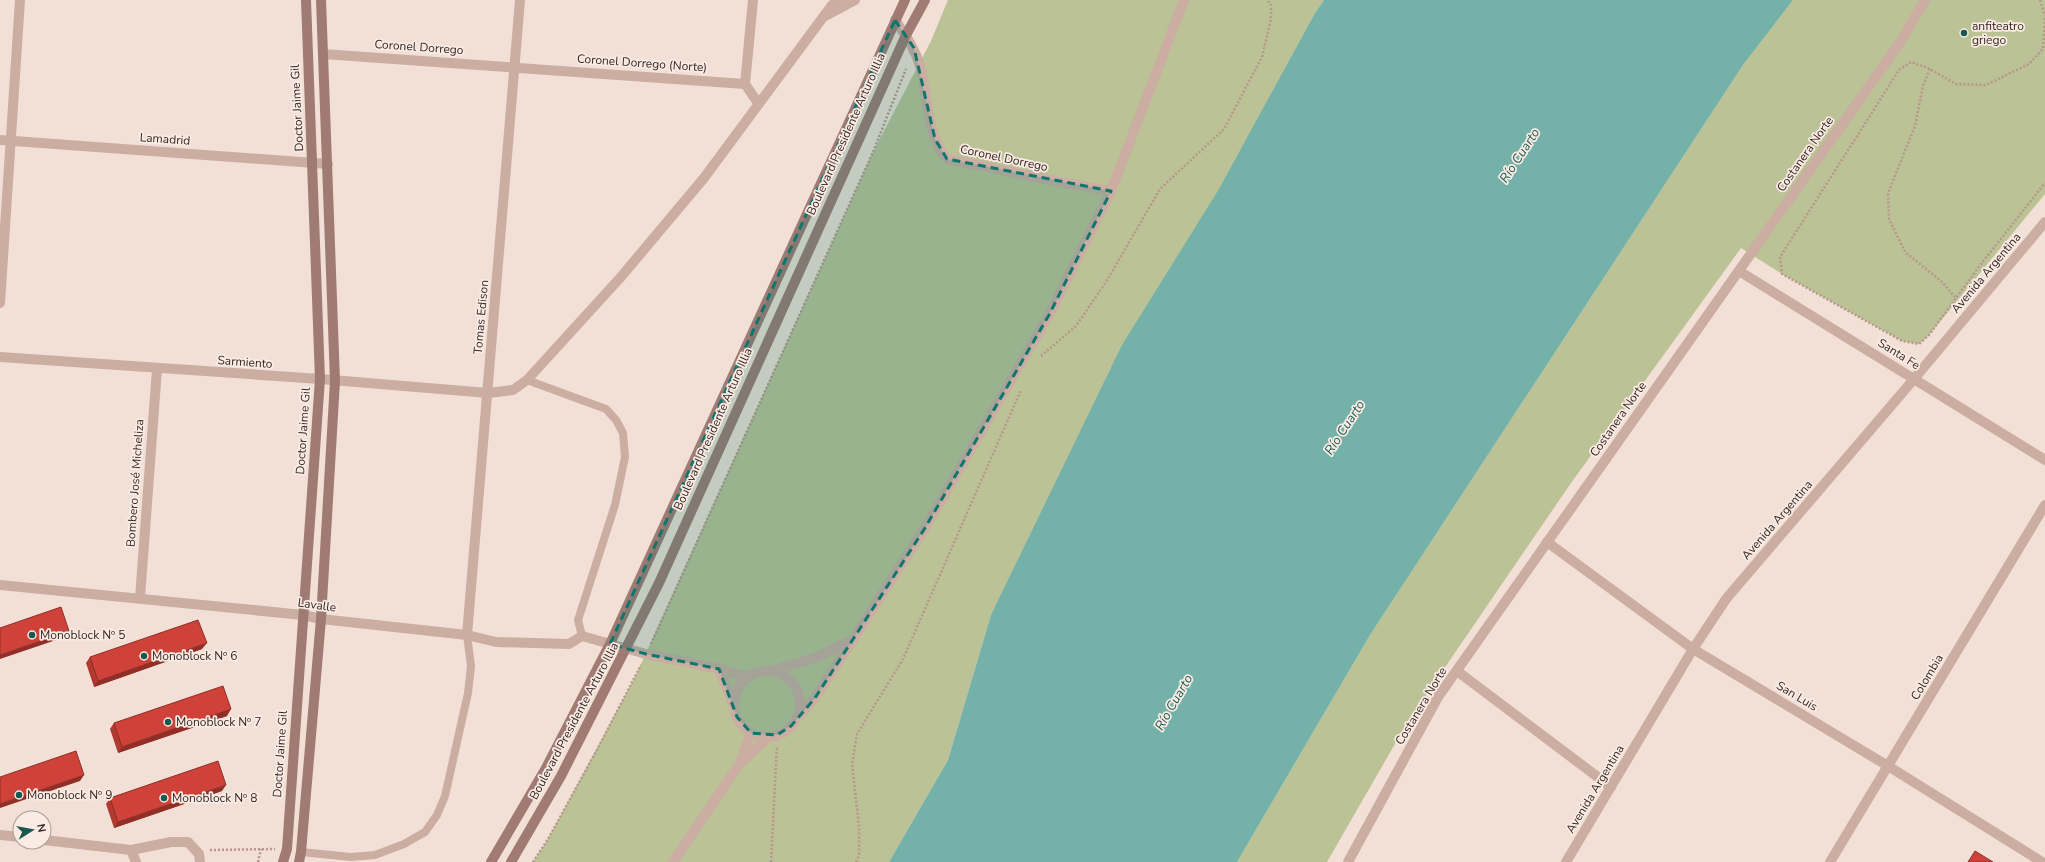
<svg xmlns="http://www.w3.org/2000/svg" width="2045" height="862" font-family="'Nunito Sans',sans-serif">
	<rect width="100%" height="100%" fill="#f2e0d6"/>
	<g fill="#bbc296">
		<path d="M948,0H1324L1315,13L991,615L948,760L889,862H533L548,839L636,675L873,152L931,41Z"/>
		<path d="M1793,0H2045V194L1929,335L1919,344L1902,341L1782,274L1741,248L1571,483L1407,723L1327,862H1237L1370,635L1743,65Z"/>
	</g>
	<path fill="#74b1a9" d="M1324,0H1793L1743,65L1370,635L1237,862H889L948,760L991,615L1122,345L1219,189L1315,13Z"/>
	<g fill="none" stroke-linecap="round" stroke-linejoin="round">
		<g stroke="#b7978c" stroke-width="2.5" stroke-dasharray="2 2" stroke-linecap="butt">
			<path d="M2040,0L2045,16"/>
			<path d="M2045,18L2043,49L2029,64L1986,85L1956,84L1930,69L1911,62L1899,70L1780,257L1782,274L1902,341L1919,344L1929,335L1981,264L2045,183"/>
			<path d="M1930,69L1923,86L1915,126L1888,193L1889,219L1905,252L1941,281L1955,297"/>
			<path d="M1041,356L1076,326L1106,282L1160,189L1224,129L1262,57L1271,19V5L1267,0"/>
			<path d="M651,644L873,152L906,69"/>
			<path d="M210,850L275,849"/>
			<path d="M258,862L261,849"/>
			<path d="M533,862L548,839L597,750L641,665"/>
			<path d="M771,862L777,746"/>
			<path d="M856,862L859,855V826L852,764L857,734L903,659L1021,390"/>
		</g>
		<g stroke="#cbada2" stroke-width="8">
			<path d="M527,380L606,409L616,420L623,433L625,457L615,505L578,620L582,636"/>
			<path d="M301,852L351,857L375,855L404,844L425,832L437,815L445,796L468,693L471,666L467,635"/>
		</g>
		<g stroke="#cbada2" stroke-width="10">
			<path d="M825,16L855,0"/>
			<path d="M895,20C905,35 915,48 920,66C928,94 927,138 947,159L1060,182L1111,191"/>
			<path d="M323,54L745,84L758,103"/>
			<path d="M745,84L753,0"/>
			<path d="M0,140L328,164"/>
			<path d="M1739,271L2045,460"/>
			<path d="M0,303L20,0"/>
			<path d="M0,357L320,379L488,393L513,390L527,380L620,278L704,178L832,5L838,0"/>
			<path d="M1547,542L1693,649L1888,766L2042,862"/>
			<path d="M0,585L303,615L321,619L467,635L496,642L569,644L582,636L646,654L719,669L748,677"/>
			<path d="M140,598L157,369"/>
			<path d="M467,635L520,0"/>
			<path d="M719,669L734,706"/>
			<path d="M771,671L815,658L854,639"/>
			<path d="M1457,671L1611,787"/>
			<circle cx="767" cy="704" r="33"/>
			<path d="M796,719L815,698L925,528L1049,315L1111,191L1184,0"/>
			<path d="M740,763L751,733"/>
			<path d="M0,835L20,837"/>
			<path d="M44,840L131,850L171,842H188L199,854L200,862"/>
			<path d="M131,850L136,862"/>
			<path d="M673,862L738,766L768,737"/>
			<path d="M1348,862L1438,697L1901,41L1925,0"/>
			<path d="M1566,862L1693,649L1726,599L1914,379L2045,222"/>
			<path d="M1830,862L2045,505"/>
		</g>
		<g stroke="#9f7b73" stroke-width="10">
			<path d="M283,862L287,849L320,379L306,0"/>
			<path d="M299,862L301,852L321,619L335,381L321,0"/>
			<path d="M491,862L546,768L610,644L905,0"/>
			<path d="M511,862L561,776L659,583L906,35L925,0"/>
		</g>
	</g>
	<g fill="#b13931">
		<path d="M202,649L94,687L86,663L90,657Z"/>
		<path d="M227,716L118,753L110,729L114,723Z"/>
		<path d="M222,791L114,828L106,804L110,798Z"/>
	</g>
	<g fill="#902e28">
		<path d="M69,631L65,637L0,659V655Z"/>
		<path d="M207,643L202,649L94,687L98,681Z"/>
		<path d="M231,709L227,716L118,753L122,747Z"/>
		<path d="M84,775L80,781L0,808V804Z"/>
		<path d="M226,785L222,791L114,828L118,822Z"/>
	</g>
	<g fill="#ce4239" stroke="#902e28">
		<path d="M61,607L69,631L0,655V628Z"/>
		<path d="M198,620L207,643L98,681L90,657Z"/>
		<path d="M223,686L231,709L122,747L114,723Z"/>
		<path d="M76,751L84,775L0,804V777Z"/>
		<path d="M218,761L226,785L118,822L110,798Z"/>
		<path d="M1975,851L1993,862H1968Z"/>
	</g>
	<path fill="#0f766e" fill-opacity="0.2" stroke="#0f766e" stroke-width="3" stroke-dasharray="8 5" stroke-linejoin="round" d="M895,20L914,48L935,139L947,159L1111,191L1049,315L925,528L815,698L791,726L777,735L751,733L737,717L719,669L646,654L610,644Z"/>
	<g fill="#185951" stroke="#faebe3" stroke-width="1.5">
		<circle cx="1964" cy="33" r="4"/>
		<circle cx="32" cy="635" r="4"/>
		<circle cx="144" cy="656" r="4"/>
		<circle cx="168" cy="722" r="4"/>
		<circle cx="19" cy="795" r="4"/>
		<circle cx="164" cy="798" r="4"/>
	</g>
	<g text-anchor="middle" stroke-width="3.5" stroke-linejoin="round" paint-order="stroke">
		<g font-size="12" fill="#352725" stroke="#faebe3" text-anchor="start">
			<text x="1972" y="30">anfiteatro<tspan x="1972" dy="14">griego</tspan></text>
			<text x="40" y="639">Monoblock Nº 5</text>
			<text x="152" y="660">Monoblock Nº 6</text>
			<text x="176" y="726">Monoblock Nº 7</text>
			<text x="27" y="799">Monoblock Nº 9</text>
			<text x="172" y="802">Monoblock Nº 8</text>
		</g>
		<g font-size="12" fill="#352725" stroke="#faebe3">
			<text transform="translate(419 47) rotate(4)" y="4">Coronel Dorrego</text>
			<text transform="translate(642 63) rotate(4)" y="4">Coronel Dorrego (Norte)</text>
			<text transform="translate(297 108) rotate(-93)" y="4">Doctor Jaime Gil</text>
			<text transform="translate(846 134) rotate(-66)" y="4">Boulevard Presidente Arturo Illia</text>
			<text transform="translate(165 139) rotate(4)" y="4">Lamadrid</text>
			<text transform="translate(1805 154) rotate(-55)" y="4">Costanera Norte</text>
			<text transform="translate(1004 158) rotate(12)" y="4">Coronel Dorrego</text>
			<text transform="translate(1986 273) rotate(-50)" y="4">Avenida Argentina</text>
			<text transform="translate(481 317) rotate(-85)" y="4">Tomas Edison</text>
			<text transform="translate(1899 354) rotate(32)" y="4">Santa Fe</text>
			<text transform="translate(245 362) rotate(4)" y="4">Sarmiento</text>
			<text transform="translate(1618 419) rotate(-55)" y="4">Costanera Norte</text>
			<text transform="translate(713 429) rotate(-66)" y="4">Boulevard Presidente Arturo Illia</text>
			<text transform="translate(303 431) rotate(-86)" y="4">Doctor Jaime Gil</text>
			<text transform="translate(135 483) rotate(-86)" y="4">Bombero José Micheliza</text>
			<text transform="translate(1777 520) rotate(-49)" y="4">Avenida Argentina</text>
			<text transform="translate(317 605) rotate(8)" y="4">Lavalle</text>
			<text transform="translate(1927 677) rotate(-59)" y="4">Colombia</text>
			<text transform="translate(1797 696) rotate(31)" y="4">San Luis</text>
			<text transform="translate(1421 706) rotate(-59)" y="4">Costanera Norte</text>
			<text transform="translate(574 721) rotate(-62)" y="4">Boulevard Presidente Arturo Illia</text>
			<text transform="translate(280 754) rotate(-86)" y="4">Doctor Jaime Gil</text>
			<text transform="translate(1595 789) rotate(-59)" y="4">Avenida Argentina</text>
		</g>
		<g font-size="13" font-style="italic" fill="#185951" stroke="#faebe3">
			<text transform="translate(1519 155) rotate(-57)" y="5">Río Cuarto</text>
			<text transform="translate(1344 427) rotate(-57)" y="5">Río Cuarto</text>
			<text transform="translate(1173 702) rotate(-60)" y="5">Río Cuarto</text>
		</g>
	</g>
	<g transform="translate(32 830) rotate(79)"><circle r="19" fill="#faebe3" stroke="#ab9d97"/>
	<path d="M0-3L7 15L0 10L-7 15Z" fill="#185951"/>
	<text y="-6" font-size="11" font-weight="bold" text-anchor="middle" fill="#352725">N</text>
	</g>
</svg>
